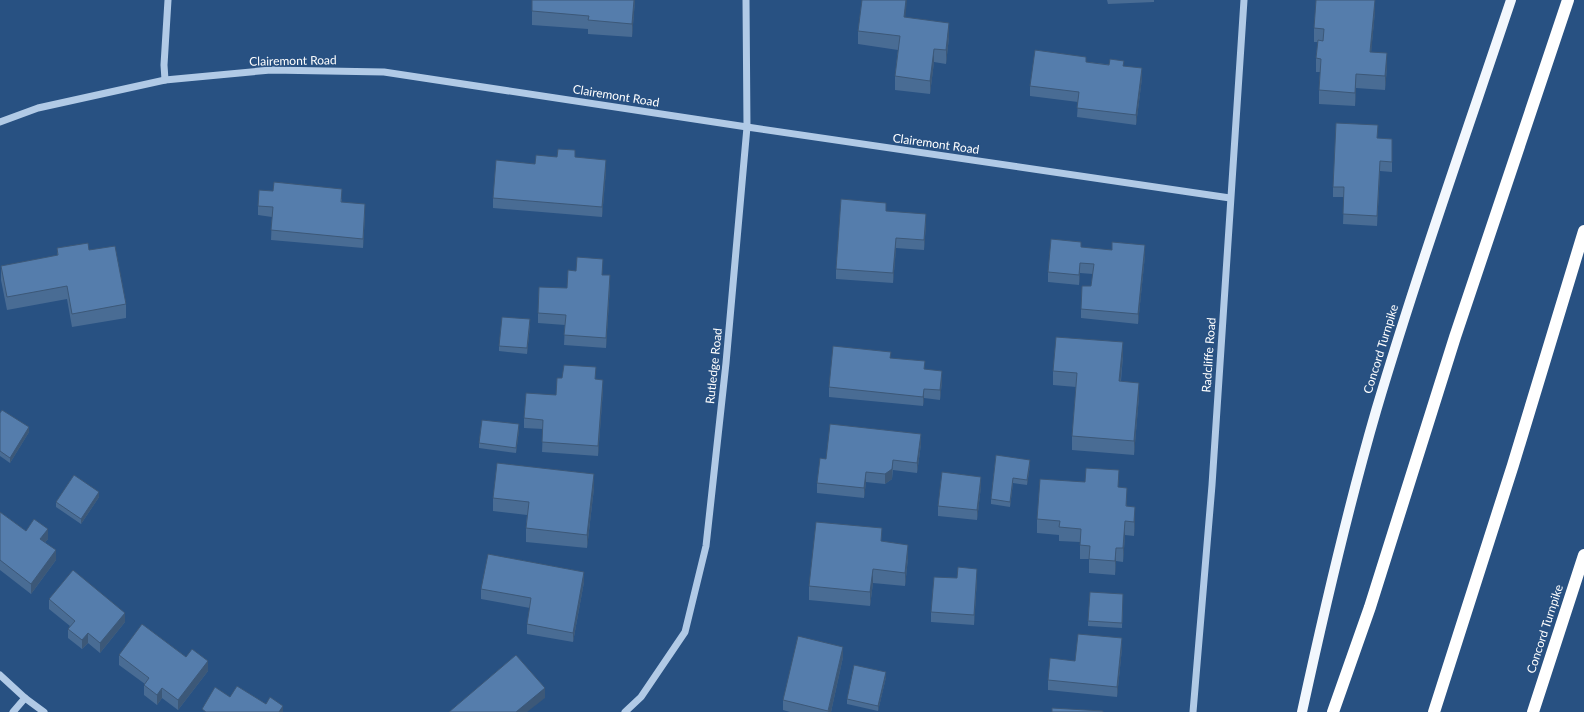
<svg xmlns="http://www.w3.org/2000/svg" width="1584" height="712" font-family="Lato,sans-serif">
	<rect width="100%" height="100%" fill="#285182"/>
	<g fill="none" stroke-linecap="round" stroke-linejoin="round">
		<g stroke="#b1cae6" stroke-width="7">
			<path d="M165,80L164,65L168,0"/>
			<path d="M0,122L38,108L165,80L271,70L384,72L747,127L1230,198"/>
			<path d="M0,675L25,698L44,712"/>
			<path d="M13,712L25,698"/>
			<path d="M625,712L641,697L685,632L706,546L726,363L747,127L746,0"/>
			<path d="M1193,712L1212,485L1244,0"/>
		</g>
		<path stroke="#f2f7fd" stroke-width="10" d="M1302,712C1324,611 1347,511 1376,411C1417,273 1465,137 1511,0"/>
		<g stroke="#fff" stroke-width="12">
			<path d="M1333,712L1370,607L1455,337L1568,0"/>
			<path d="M1434,712L1513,465L1584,231"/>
			<path d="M1533,712L1584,555"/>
		</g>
	</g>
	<g fill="#496c94">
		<path d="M532,0H635L632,37L588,34V29L532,25Z"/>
		<path d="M1107,0H1154V2L1108,4Z"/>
		<path d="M1375,11L1371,52L1387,67L1385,90L1356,88L1355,106L1319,104V90L1320,72H1316V58L1318,42H1314V28Z"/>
		<path d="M905,18L949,37L946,64L934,62L930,94L895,90V76L898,50L858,44V31Z"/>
		<path d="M1086,62L1124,66L1142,78L1136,125L1077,117L1078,102L1030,96V86Z"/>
		<path d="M1378,138L1392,149V172L1380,171L1377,226L1343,224L1344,197H1333V187Z"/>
		<path d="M557,157L575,158L606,170L602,217L493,208V198L535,164Z"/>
		<path d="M342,199V202L365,214L363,248L271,240L272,217L258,215V206Z"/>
		<path d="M886,211L926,224L924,250L896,248L893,283L836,279V269Z"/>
		<path d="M1081,247L1145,255L1138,324L1081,318V309L1091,286L1093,274L1080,273L1079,285L1048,282V272Z"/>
		<path d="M57,248L89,250L126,304V318L72,327L67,299L7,310L1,280V266L57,256Z"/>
		<path d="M603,275L610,285L606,348L564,345L565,325L538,323V313L567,288Z"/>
		<path d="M530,325L527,354L499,351V346Z"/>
		<path d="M1123,356L1121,381L1139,396L1134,455L1072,450V436L1076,387L1053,385V371Z"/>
		<path d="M891,358L925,369L942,381L940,400L924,398L923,406L829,397V387Z"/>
		<path d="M596,379L603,390L598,456L542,452L543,429L524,428V418Z"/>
		<path d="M0,413L29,432L10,463L0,456Z"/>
		<path d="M519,430L516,453L479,448V443Z"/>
		<path d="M921,444L917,473L893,470L892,479L885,484L866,482L864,498L817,493V483L826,459Z"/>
		<path d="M996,455L1030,465L1027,485L1013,483L1010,507L991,504V499Z"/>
		<path d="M981,486L977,520L938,516V506Z"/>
		<path d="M1119,487L1127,506L1135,521L1134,536L1125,535L1123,562L1116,561L1115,575L1089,573V559H1080V542L1059,541V535L1037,533V519Z"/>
		<path d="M594,488L587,548L526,542V528L527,515L493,511V498Z"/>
		<path d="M99,497L81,524L56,507V502Z"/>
		<path d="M0,512L26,531L48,539L45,542L56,560L31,594L0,570Z"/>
		<path d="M882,542L908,558L905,586L873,583L870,606L809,600V586Z"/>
		<path d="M957,578L977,579L974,625L931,622V612Z"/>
		<path d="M584,582L573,642L527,634V624L530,608L481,599V589Z"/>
		<path d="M1123,594L1122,628L1088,626V621Z"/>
		<path d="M49,599L125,622L100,653L88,643L82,649L68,638V629L70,626L49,609Z"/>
		<path d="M1122,648L1117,697L1048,690V680L1075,661Z"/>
		<path d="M119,655L186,657L208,671L178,710L162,698L157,705L144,695V685L145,684L119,665Z"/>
		<path d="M843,657L831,712H790L783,710V700Z"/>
		<path d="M886,677L878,711L847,704V699Z"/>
	</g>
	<g fill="#3c5878">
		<path d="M634,0H635L632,37V24Z"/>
		<path d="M906,0H907L904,31V17Z"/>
		<path d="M1375,0V11L1370,66V52Z"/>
		<path d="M949,23V37L946,64V50Z"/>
		<path d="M934,49V62L930,94V81Z"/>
		<path d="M1387,53V67L1385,90V76Z"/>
		<path d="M1142,68V78L1136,125V115Z"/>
		<path d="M1356,74V88L1355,106V93Z"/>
		<path d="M606,160V170L602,217V207Z"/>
		<path d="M1380,161V171L1377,226V216Z"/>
		<path d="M365,204V214L363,248V239Z"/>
		<path d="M926,214V224L924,250V240Z"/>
		<path d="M896,238V248L893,283V273Z"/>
		<path d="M1145,245V255L1138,324V314Z"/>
		<path d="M1080,263V273L1079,285V275Z"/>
		<path d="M610,275V285L606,348V338Z"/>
		<path d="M530,319V325L527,354V348Z"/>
		<path d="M1123,342V356L1119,395V381Z"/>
		<path d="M942,371V381L940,400V390Z"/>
		<path d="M603,380V390L598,456V446Z"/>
		<path d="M1139,383V396L1134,455V441Z"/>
		<path d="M924,389V398L923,406V397Z"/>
		<path d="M519,424V430L516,453V448Z"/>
		<path d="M29,427V432L10,463V458Z"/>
		<path d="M921,434V444L917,473V463Z"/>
		<path d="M893,460L892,479L885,484V474Z"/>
		<path d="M1030,460V465L1027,485V480Z"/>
		<path d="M866,472V482L864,498V488Z"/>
		<path d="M594,474V488L587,548V535Z"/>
		<path d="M981,477V486L977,520V510Z"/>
		<path d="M1013,478V483L1010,507V502Z"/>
		<path d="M99,492V497L81,524V519Z"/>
		<path d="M1135,507V521L1134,536V522Z"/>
		<path d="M1125,521V535L1123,562V548Z"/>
		<path d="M48,529V539L40,548V539Z"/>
		<path d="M908,545V558L905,586V573Z"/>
		<path d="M1116,548V561L1115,575V561Z"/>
		<path d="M56,550V560L31,594V584Z"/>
		<path d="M873,569V583L870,606V592Z"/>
		<path d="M977,569V579L974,625V615Z"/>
		<path d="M584,572V582L573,642V633Z"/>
		<path d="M125,613V622L100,653V643Z"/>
		<path d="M88,633V643L82,649V640Z"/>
		<path d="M1122,638V648L1117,697V687Z"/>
		<path d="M843,647V657L831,712H828Z"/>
		<path d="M208,661V671L178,710V700Z"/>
		<path d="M886,672V677L878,711V706Z"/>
		<path d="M162,688V698L157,705V695Z"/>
		<path d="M545,688V698L527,712H516Z"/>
		<path d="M283,706V712H279Z"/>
	</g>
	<g fill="#557dac" stroke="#3c5878">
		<path d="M532,0H634L632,24L588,20L589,16L532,11Z"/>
		<path d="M862,0H906L904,17L949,23L946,50L934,49L930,81L895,76L900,36L858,31Z"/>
		<path d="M1316,0H1375L1370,52L1387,53L1385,76L1356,74L1355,93L1319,90L1321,59L1316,58L1318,40L1323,41L1324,29L1314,28Z"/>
		<path d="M1035,50L1086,57V62L1109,65L1110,59L1124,61L1123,66L1142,68L1136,115L1077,108L1079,92L1030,86Z"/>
		<path d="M1336,123L1378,125L1377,138L1392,139V162L1380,161L1377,216L1343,214L1344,187H1333Z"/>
		<path d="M558,149L575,150V157L606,160L602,207L493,198L496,160L535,164L536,155L557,157Z"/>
		<path d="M274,182L342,189L341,202L365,204L363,239L271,230L273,207L258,206L259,190L273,191Z"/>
		<path d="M841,199L886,203V211L926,214L924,240L896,238L893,273L836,269Z"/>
		<path d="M1051,239L1081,242V247L1112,250V242L1145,245L1138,314L1081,309L1082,286H1091L1094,264L1080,263L1079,275L1048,272Z"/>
		<path d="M88,243L89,250L115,246L126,304L72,314L67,286L7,297L1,266L58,255L57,248Z"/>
		<path d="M577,257L603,259L602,275H610L606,338L564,335L566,315L538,313L539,287L567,288L568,270L576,271Z"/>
		<path d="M502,317L530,319L527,348L499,346Z"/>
		<path d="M1056,337L1123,342L1119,381L1139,383L1134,441L1072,436L1077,373L1053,371Z"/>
		<path d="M833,346L891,352L890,358L925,361L924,369L942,371L940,390L924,389L923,397L829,387Z"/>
		<path d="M564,365L596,367L595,379L603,380L598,446L542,442L543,420L524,418L526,393L556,395L557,378H562Z"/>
		<path d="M2,410L29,427L10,458L0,451V413Z"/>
		<path d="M482,420L519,424L516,448L479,443Z"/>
		<path d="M830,424L921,434L917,463L893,460L892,469L885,474L866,472L864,488L817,483L820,458L826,459Z"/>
		<path d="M996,455L1030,460L1027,480L1013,478L1010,502L991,499Z"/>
		<path d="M497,463L594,474L587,535L526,528L529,502L493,498Z"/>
		<path d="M1086,468L1119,470L1118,487L1127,488L1126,506L1135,507L1134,522L1125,521L1123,548H1116L1115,561L1089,559L1090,546L1080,545L1081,529L1059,527L1060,521L1037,519L1040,479L1085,482Z"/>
		<path d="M942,472L981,477L977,510L938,506Z"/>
		<path d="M74,475L99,492L81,519L56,502Z"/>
		<path d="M0,512L26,531L34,519L48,529L40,539L56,550L31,584L0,560Z"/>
		<path d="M816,522L882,528L881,541L908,545L905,573L873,569L870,592L809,586Z"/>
		<path d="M488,554L584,572L573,633L527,624L531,598L481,589Z"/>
		<path d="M958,567L977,569L974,615L931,612L934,577L957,578Z"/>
		<path d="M73,570L125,613L100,643L88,633L82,640L68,629L75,621L49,599Z"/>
		<path d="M1090,592L1123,594L1122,623L1088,621Z"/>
		<path d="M142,624L186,657L192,649L208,661L178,700L162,688L157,695L144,685L149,678L119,655Z"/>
		<path d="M1078,634L1122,638L1117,687L1048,680L1050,658L1075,661Z"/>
		<path d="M798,636L843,647L828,711L783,700Z"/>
		<path d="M516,655L545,688L516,712H449Z"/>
		<path d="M854,665L886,672L878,706L847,699Z"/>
		<path d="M237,686L266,704L270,697L283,706L279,712H206L202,709L215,687L230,697Z"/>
		<path d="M1052,708L1103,711V712H1052Z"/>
	</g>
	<g text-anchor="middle" stroke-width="3" stroke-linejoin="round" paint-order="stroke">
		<g font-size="12" fill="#fff" stroke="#285182">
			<text transform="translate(293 61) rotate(-1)" y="4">Clairemont Road</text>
			<text transform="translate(616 96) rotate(9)" y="4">Clairemont Road</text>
			<text transform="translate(936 144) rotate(8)" y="4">Clairemont Road</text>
			<text transform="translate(1381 349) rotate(-73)" y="4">Concord Turnpike</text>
			<text transform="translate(1209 355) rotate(-86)" y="4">Radcliffe Road</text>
			<text transform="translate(714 366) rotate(-84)" y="4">Rutledge Road</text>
			<text transform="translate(1545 629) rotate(-72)" y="4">Concord Turnpike</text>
		</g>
	</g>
</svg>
